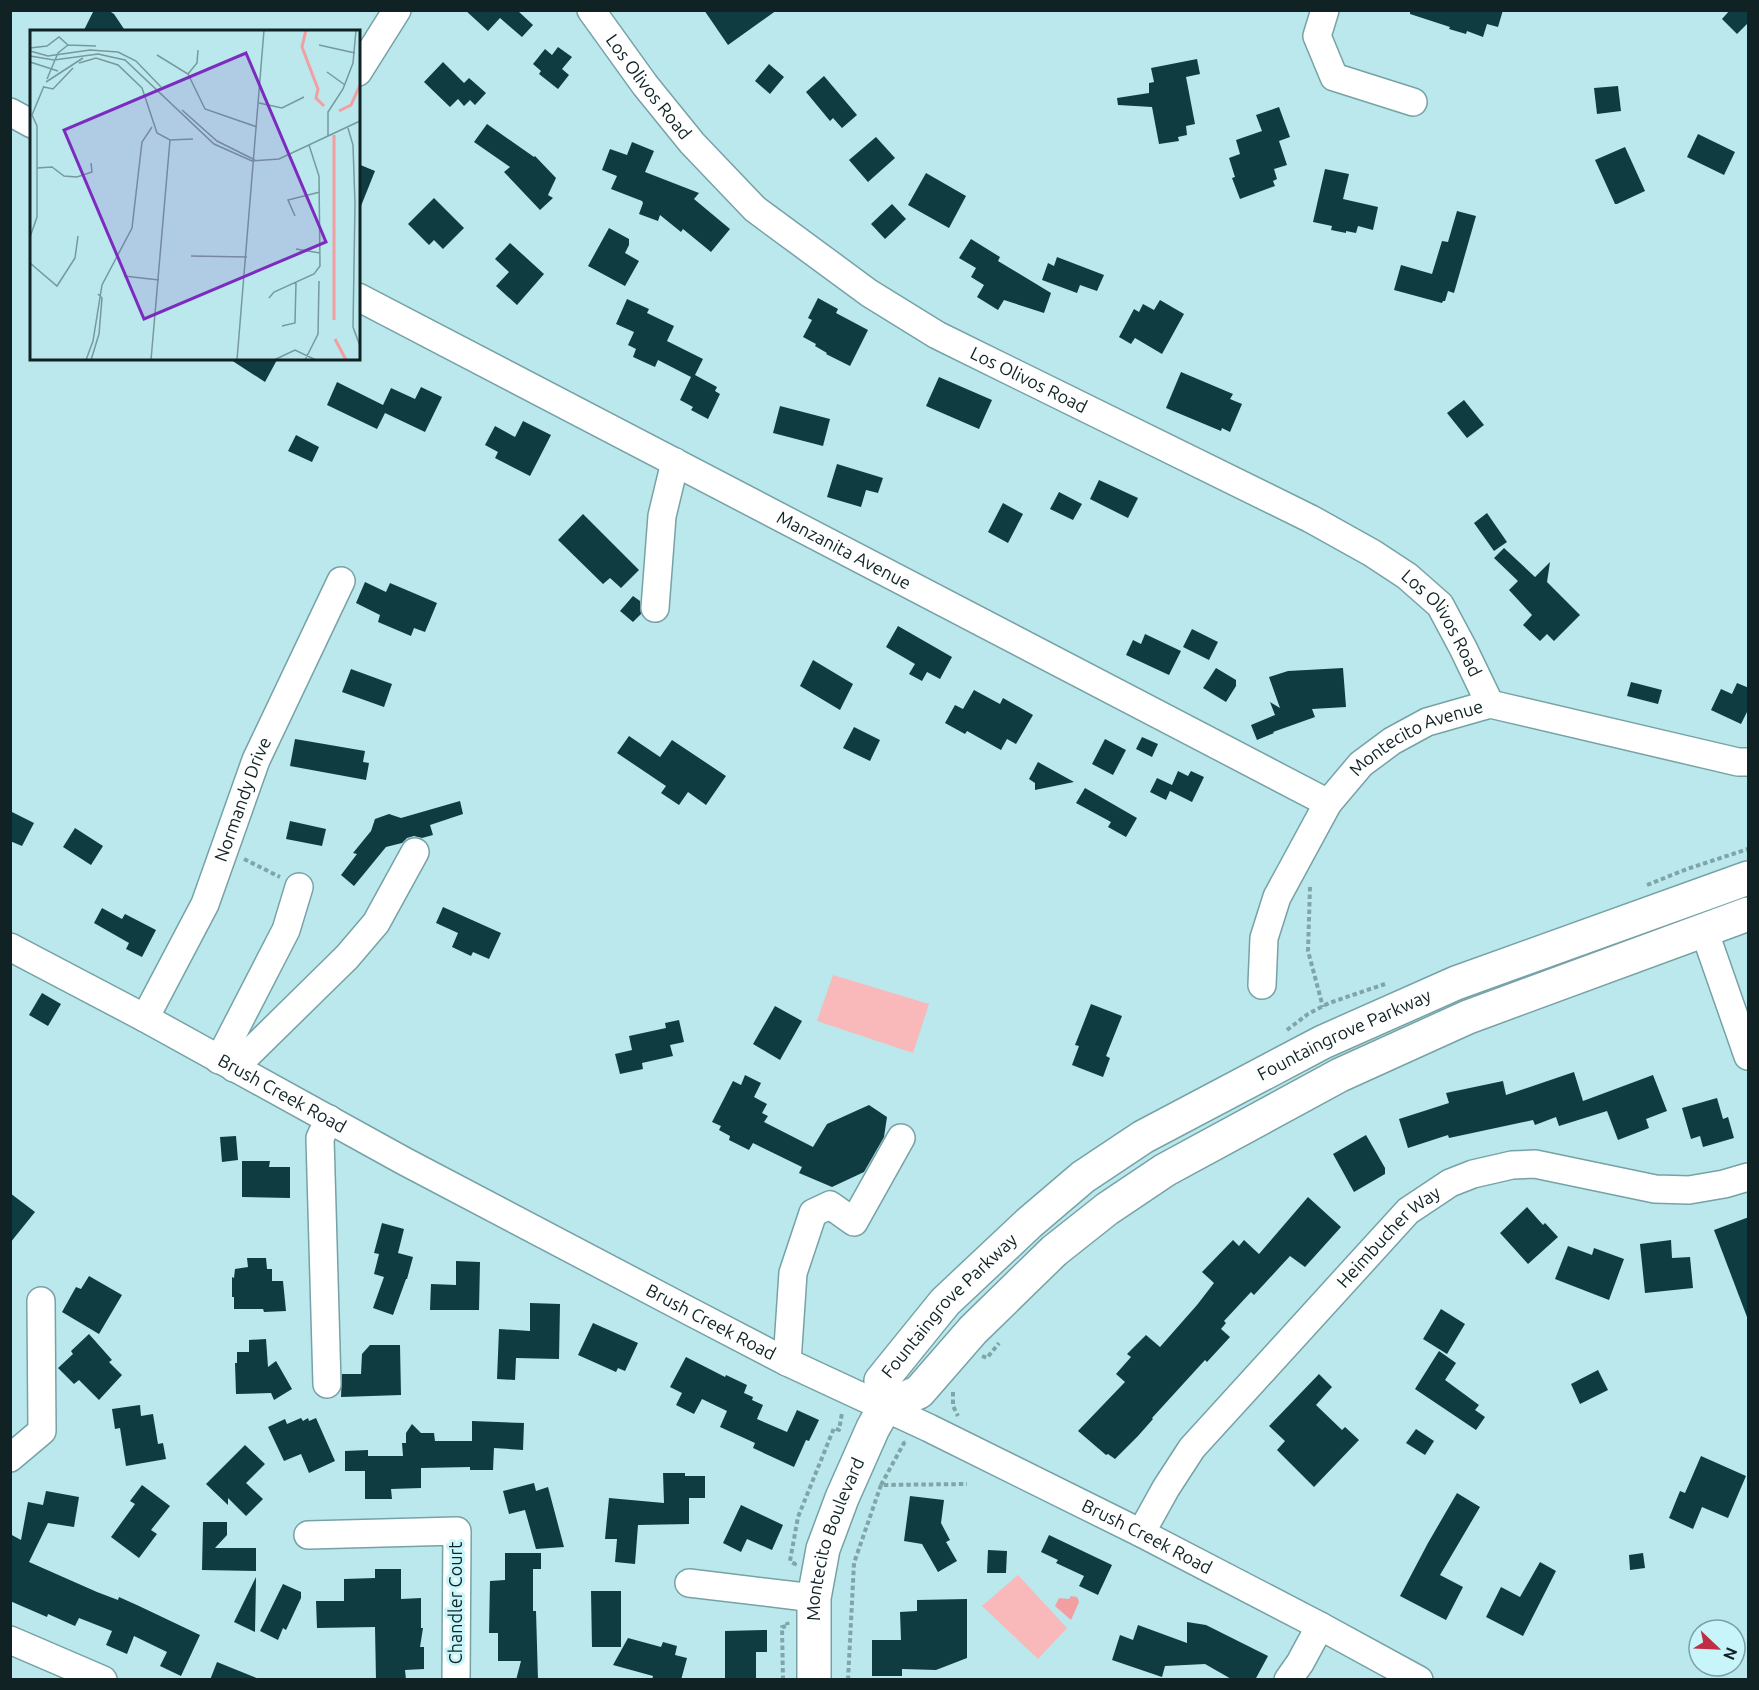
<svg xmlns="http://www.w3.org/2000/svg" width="1759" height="1690" font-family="Ubuntu,sans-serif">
	<rect width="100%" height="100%" fill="#bae8ed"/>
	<g fill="#f9b8ba">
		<path d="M833,975L929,1004L913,1053L817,1021Z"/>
		<path d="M1018,1575L1067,1628L1038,1659L982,1606Z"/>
	</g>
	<path fill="#f39ea1" d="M1071,1596L1077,1597L1079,1602L1071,1620L1055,1606L1059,1598L1069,1599Z"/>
	<g fill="#0f3c40">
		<path d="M94,10H108L114,14L126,32H83Z"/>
		<path d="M465,10H517L533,25L522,37L500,18L488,31Z"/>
		<path d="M704,10H777L728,45Z"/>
		<path d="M1410,10H1503L1498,27L1487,24L1483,37L1467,31L1466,34L1449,29L1450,27L1410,14Z"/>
		<path d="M1730,10H1749V22L1737,34L1722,19Z"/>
		<path d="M558,47L572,57L562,69L569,75L558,89L539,74L541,71L533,64L545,49L552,55Z"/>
		<path d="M1197,59L1200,74L1186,77L1195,124L1186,126L1187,135L1178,137L1179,141L1159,144L1152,107L1118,105L1117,98L1149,93V83L1154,82L1151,68Z"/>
		<path d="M443,62L464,83L469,78L486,93L475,105L470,100L464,106L458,99L450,107L424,82Z"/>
		<path d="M769,64L784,77L770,94L755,81Z"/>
		<path d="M824,76L857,115L842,128L833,118L830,121L806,92Z"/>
		<path d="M1618,86L1621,111L1597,114L1594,88Z"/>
		<path d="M1279,107L1290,137L1279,141L1287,165L1274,169L1277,179L1273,181L1275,186L1240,199L1232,178L1235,177L1229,158L1240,154L1236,140L1262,131L1256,115Z"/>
		<path d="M487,124L534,157L535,156L556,178L548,195L553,198L540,210L504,172L510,167L474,142Z"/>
		<path d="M1698,134L1735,152L1724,175L1687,157Z"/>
		<path d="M876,137L895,158L868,182L849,160Z"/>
		<path d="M632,142L654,151L645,172L699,193L694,199L730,229L711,252L683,229L681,232L660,215L658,221L639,214L643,203L642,201L611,189L617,176L602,170L610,149L627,155Z"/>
		<path d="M1625,147L1645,191L1617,204H1615L1595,160Z"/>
		<path d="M358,164L375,171L359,211H358Z"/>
		<path d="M1325,169L1349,174L1343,199L1378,207L1373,230L1358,226L1356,233L1346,231V233L1331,230L1332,226L1313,222Z"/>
		<path d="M926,173L966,196L949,228L908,205Z"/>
		<path d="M434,198L464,228L443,249L434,240L429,245L408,224Z"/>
		<path d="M892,204L906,219L885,239L871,224Z"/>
		<path d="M1457,211L1476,216L1454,293L1448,291L1445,301H1443L1442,303L1394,290L1401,265L1432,274L1442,241L1448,242Z"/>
		<path d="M609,228L629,239V245L625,253L639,261L625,286L588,266Z"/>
		<path d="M971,239L1000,257L998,261L1051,293L1044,313L1004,300L998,310L977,297L984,285L971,277L976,268L959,258Z"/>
		<path d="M510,243L544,274L517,305L496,286L509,272L495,259Z"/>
		<path d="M1057,257L1104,275L1097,291L1080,285L1077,293L1042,280L1048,263L1054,266Z"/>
		<path d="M818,298L838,309L836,313L868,330L850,366L826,354L827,353L815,346L816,344L803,337L812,320L808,318Z"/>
		<path d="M627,299L649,309L647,313L674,326L667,341L703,359L695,375L717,387L715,391L720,394L708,419L691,410L693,407L680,400L691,377L658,360L655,367L633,357L636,349L628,345L634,332L616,324Z"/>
		<path d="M1160,300L1184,314L1162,354L1135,338L1131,344L1119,337L1134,309L1139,312L1143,304L1154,310Z"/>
		<path d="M228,358H278L265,382Z"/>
		<path d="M1181,372L1233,394L1230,399L1242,404L1230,432L1222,428L1221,431L1166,408Z"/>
		<path d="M939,377L992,400L979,429L926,406Z"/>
		<path d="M337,382L383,405L391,388L415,399L421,387L442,397L425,432L385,413L377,429L327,405Z"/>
		<path d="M1464,400L1484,425L1467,438L1447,413Z"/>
		<path d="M780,406L830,419L823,446L773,433Z"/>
		<path d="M523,421L551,435L530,476L495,458L498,452L485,445L495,426L515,437Z"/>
		<path d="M296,435L319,447L312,462L288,451Z"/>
		<path d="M837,464L883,478L878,493L866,490L861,507L827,497Z"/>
		<path d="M1099,480L1138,498L1128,518L1090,499Z"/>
		<path d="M1059,492L1082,504L1073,520L1050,509Z"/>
		<path d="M1003,503L1023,514L1008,543L988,532Z"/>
		<path d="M1487,513L1507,542L1494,551L1474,523Z"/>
		<path d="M583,514L639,570L621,588L610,578L603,584L558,540Z"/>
		<path d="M1504,548L1535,577L1550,562L1547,582L1580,615L1554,641L1547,634L1540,641L1523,625L1532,615L1509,590L1518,581L1494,558Z"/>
		<path d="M365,582L386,592L390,583L437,603L425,632L414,628L411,636L378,622L380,615L356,603Z"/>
		<path d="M633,596L640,601L641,614L633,622L620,611Z"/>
		<path d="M898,626L952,657L940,679L927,672L922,681L909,674L915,664L886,647Z"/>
		<path d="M1192,629L1218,642L1209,660L1183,647Z"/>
		<path d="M1145,634L1181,651L1169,675L1126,655L1133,640L1141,644Z"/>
		<path d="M813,660L853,684L840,710L800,686Z"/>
		<path d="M1216,668L1236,680V686L1226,702L1203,688Z"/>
		<path d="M1343,668L1346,707L1312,709L1315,717L1273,732L1274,733L1257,740L1251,725L1275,715L1270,702L1280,708L1269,677L1288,671Z"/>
		<path d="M351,669L392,684L384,707L342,692Z"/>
		<path d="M1631,682L1662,690L1658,704L1627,696Z"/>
		<path d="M1737,683L1749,688V708L1741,724L1711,710L1721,689L1732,694Z"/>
		<path d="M974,690L1000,704L1003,698L1033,715L1016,744L1007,739L1001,750L967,731L965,734L945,723L955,705L963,709Z"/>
		<path d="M854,727L880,740L870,761L843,748Z"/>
		<path d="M629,736L660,757L672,740L726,776L706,805L688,792L679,805L661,793L666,786L617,753Z"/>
		<path d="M1142,737L1158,744L1152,757L1136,749Z"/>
		<path d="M295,739L365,751L363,762L369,763L366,780L290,766Z"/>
		<path d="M1105,739L1126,750L1113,775L1092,764Z"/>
		<path d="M1038,762L1074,782L1035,790V783L1029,779Z"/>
		<path d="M1178,771L1188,776L1191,771L1204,777L1192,802L1170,791L1166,800L1150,792L1157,778L1172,785Z"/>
		<path d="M1085,788L1137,818L1126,837L1108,827L1111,822L1076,803Z"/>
		<path d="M460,801L463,814L430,825L433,835L422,838L414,836L407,838L402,843L386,847L354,886L341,875L357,854L353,853L371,831L375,819L389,814L401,818Z"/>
		<path d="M10,811L34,823L22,846L10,841Z"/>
		<path d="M290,821L326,829L322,846L286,839Z"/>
		<path d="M75,828L103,846L91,865L63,847Z"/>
		<path d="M443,907L501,933L489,959L473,952L471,956L452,947L458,933L436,923Z"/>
		<path d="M102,908L122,919L125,914L156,930L142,957L126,949L129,943L94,923Z"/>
		<path d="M42,993L61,1004L48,1026L29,1015Z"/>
		<path d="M1091,1004L1122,1016L1106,1056L1110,1058L1103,1077L1072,1065L1079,1046L1075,1045Z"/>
		<path d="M775,1006L802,1021L780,1060L753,1044Z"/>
		<path d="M679,1020L684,1042L670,1045L673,1056L642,1063L643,1069L620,1074L615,1054L632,1050L629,1036L666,1028L665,1023Z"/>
		<path d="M1574,1072L1583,1101L1653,1075L1667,1111L1646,1119L1649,1128L1618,1140L1607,1111L1559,1126L1556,1117L1535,1125L1533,1120L1449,1138L1448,1135L1408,1148L1399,1119L1449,1103L1446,1093L1503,1081L1506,1095Z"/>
		<path d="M745,1075L761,1083L754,1097L767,1104L762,1113L768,1116L764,1122L813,1147L827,1124L869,1105L887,1117L884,1137L864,1172L832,1187L799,1173L802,1167L753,1143L749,1150L729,1140L730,1136L719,1130L721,1126L712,1122L733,1081L741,1085Z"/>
		<path d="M1717,1098L1723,1119L1728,1117L1734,1138L1703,1147L1700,1136L1691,1139L1682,1108Z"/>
		<path d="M1366,1135L1385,1168V1174L1354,1192L1333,1154Z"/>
		<path d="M236,1136L238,1160L222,1162L220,1137Z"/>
		<path d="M242,1161H270L269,1167H290V1198L242,1197Z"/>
		<path d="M10,1193L35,1212L10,1243Z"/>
		<path d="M1308,1197L1341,1227L1305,1267L1290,1256L1254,1295L1251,1292L1224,1321L1226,1323L1221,1329L1230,1337L1207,1362L1205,1360L1152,1418L1153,1419L1138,1436L1115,1459L1108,1454L1106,1455L1078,1431L1125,1382L1116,1374L1131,1357L1127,1354L1146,1335L1160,1347L1197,1305L1214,1283L1202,1272L1233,1240L1239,1246L1244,1240L1259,1254Z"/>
		<path d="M1527,1207L1543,1225L1545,1223L1558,1237L1528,1264L1500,1233Z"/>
		<path d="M1749,1217V1317H1747L1714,1230Z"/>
		<path d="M382,1223L404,1229L398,1253L413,1257L407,1279H406L393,1315L373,1308L384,1277L374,1274L379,1254L374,1253Z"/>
		<path d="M1671,1240L1672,1258L1690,1257L1693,1288L1645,1293L1640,1244Z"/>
		<path d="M1568,1246L1592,1255L1594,1248L1624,1259L1609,1300L1555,1279Z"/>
		<path d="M247,1258H266L267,1269H272V1281H283L286,1311L264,1312L263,1309H234V1297H232V1277L234,1278L235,1269L248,1267Z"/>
		<path d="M456,1261L480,1262L479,1310H430L431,1284L456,1285Z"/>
		<path d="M89,1276L122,1295L99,1334L62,1312L76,1287L81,1289Z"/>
		<path d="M530,1303L560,1304L559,1359L516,1358L515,1380L497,1379L499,1329L530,1331Z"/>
		<path d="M1441,1309L1465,1324L1447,1354L1423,1339Z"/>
		<path d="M593,1323L638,1343L625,1371L618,1368L616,1372L578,1355Z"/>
		<path d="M89,1334L112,1360L109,1362L122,1375L99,1400L79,1380L74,1384L58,1368L73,1354L71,1351Z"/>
		<path d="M266,1339L268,1367L276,1361L292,1389L274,1400L271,1393L236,1394L235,1363H237V1352H249V1340Z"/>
		<path d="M370,1345H400L401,1395L341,1397L342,1374H361L362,1354Z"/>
		<path d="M1439,1351L1456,1363L1445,1380L1479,1405L1475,1410L1485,1417L1476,1430L1415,1389Z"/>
		<path d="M686,1357L725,1377L726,1375L747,1385L744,1393L753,1397L752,1400L763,1405L757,1419L787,1432L797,1410L819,1420L809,1441L806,1440L794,1467L753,1448L755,1443L720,1427L727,1411L702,1399L694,1414L676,1405L682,1393L670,1387Z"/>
		<path d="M1598,1370L1608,1390L1580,1404L1571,1384Z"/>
		<path d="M1319,1374L1332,1387L1316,1405L1342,1430L1345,1427L1359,1440L1314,1487L1277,1450L1285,1441L1269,1426Z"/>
		<path d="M140,1405L141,1416L153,1414L158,1444L163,1443L166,1459L126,1466L120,1428L115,1429L112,1409Z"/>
		<path d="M301,1418L303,1421L308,1418L309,1421L316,1418L335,1461L309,1473L301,1454L284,1461L268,1427L285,1419L287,1424Z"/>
		<path d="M472,1421L524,1423L523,1450L494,1448L493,1470H470V1467L421,1468V1488L391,1489L392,1499H365V1471H345V1451L368,1450V1456H403L402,1443H406V1433L412,1424L421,1433H434L435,1441H472Z"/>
		<path d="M1416,1429L1434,1441L1425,1455L1406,1443Z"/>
		<path d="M245,1445L265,1464L246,1483L263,1499L246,1516L228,1498V1505L206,1484Z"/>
		<path d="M1701,1456L1746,1476L1728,1518L1702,1507L1693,1529L1669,1518L1680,1491L1685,1493Z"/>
		<path d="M663,1473H685V1476H705V1498H689V1524L638,1525L635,1564L615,1562L617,1539H605L609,1498L664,1503Z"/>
		<path d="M534,1483L536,1491L548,1487L564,1547L536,1549L525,1510L509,1514L503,1491Z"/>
		<path d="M142,1485L170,1506L151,1530L157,1534L139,1558L111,1537L135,1504L130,1501Z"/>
		<path d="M46,1491L79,1497L74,1527L48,1523L29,1562L97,1592L118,1600L119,1597L139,1606L200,1635L181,1676L160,1666L167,1652L134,1636L127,1654L106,1645L112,1631L79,1618L75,1626L48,1614L47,1617L10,1601V1534L21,1540L28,1502L43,1505Z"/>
		<path d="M1457,1493L1480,1507L1440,1575L1463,1587L1446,1620L1400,1596L1428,1543Z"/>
		<path d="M910,1496L944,1500L941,1523L950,1540L946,1542L957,1561L938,1572L922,1544L904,1541Z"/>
		<path d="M741,1505L783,1525L772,1550L747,1539L741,1552L723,1543Z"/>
		<path d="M203,1522H227V1535L215,1548H256V1571L202,1570Z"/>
		<path d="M1049,1535L1112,1565L1098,1595L1079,1586L1084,1576L1056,1563L1058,1560L1041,1552Z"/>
		<path d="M988,1550L1007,1551L1006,1573H987Z"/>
		<path d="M505,1553H541V1569H533V1611H536L538,1680H516L521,1661H498V1633H489L490,1581L505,1580Z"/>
		<path d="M1643,1553L1645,1568L1630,1570L1629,1555Z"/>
		<path d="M1540,1562L1556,1571L1523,1636L1486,1617L1501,1587L1520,1597Z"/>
		<path d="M375,1569H401V1599L421,1598V1628H423L420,1647H424V1669L405,1670L406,1680H376L375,1627L317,1628L316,1601H344V1579L375,1578Z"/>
		<path d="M256,1577L255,1632L234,1622Z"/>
		<path d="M283,1584L301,1592V1598L286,1630L283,1628L278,1640L260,1631Z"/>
		<path d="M591,1591H621V1647H592Z"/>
		<path d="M967,1599V1658L936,1670L902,1669V1676H872V1640H901L900,1612L917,1611V1600Z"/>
		<path d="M1187,1622L1206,1625L1268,1656L1255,1680H1233L1205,1664L1165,1666L1162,1677L1112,1660L1120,1635L1133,1640L1138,1625L1187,1643Z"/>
		<path d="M767,1630V1652H756V1678L725,1679V1631Z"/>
		<path d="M628,1638L661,1647L663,1642L677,1646L675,1655L687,1658L681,1680H652L653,1676L613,1665Z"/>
		<path d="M217,1662L259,1679V1680H210Z"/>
	</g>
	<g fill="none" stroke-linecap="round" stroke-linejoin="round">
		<defs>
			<g id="minor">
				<path id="s1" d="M591,10L645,85L692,143L755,209L869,293L937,335L1311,519L1372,553L1407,576L1440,605L1463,648L1490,704"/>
				<path d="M1325,10L1317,36L1334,77L1413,102"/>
				<path d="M358,72L397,10"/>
				<path d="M10,112L32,124"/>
				<path id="s2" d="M358,297L1328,803"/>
				<path d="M655,608L662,516L675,462"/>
				<path d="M1704,930L1748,1056"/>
				<path id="s3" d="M10,947L145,1018L404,1161L691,1312L787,1362L929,1428L1141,1533L1320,1626L1419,1680"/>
				<path id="s4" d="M1262,985L1264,938L1277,897L1328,803L1361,764L1392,741L1427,722L1490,704L1738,762H1748"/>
				<path id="s5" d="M145,1018L205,904L256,760L341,581"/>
				<path d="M219,1060L286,930L299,887"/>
				<path d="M234,1068L347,957L376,923L415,852"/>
				<path d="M787,1362L793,1273L813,1213L830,1205L854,1222L901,1138"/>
				<path d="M327,1384L320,1138L329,1119"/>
				<path d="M10,1458L42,1431L41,1301"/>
				<path id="s6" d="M1141,1533L1166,1488L1192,1448L1408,1211L1450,1183L1473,1174L1512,1165L1535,1164L1655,1189L1689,1190L1724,1184L1748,1177"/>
				<path d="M308,1535L457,1531L456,1680"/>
				<path d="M689,1583L814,1598"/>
				<path d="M10,1640L103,1680"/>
				<path d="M1288,1680L1300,1663L1320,1626"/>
			</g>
			<g id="major">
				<path id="s7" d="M885,1407L881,1381L945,1302L1029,1223L1083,1177L1143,1137L1323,1042L1456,983L1748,878"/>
				<path d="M885,1407L919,1392L973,1330L1054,1251L1107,1209L1165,1170L1340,1075L1468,1017L1748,914"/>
				<path id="s8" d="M814,1680V1598L823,1549L842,1498L873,1428L885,1407"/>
			</g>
		</defs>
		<use href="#minor" stroke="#76a2a6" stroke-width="30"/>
		<use href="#major" stroke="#76a2a6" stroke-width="36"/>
		<g stroke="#80a5a9" stroke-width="4" stroke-dasharray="4.5 3" stroke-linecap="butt">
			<path d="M244,859L280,877"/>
			<path d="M1647,885L1687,869L1748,849"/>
			<path d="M1310,887L1308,951L1323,1007"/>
			<path d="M1287,1030L1308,1014L1329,1003L1385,984"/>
			<path d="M982,1356L987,1358L999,1343"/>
			<path d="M953,1392V1406L958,1416"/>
			<path d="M881,1485L904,1443L906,1442"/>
			<path d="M794,1565L795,1564L790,1561L798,1517L834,1428L839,1430L842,1413"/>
			<path d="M783,1680L782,1627L788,1626L787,1622"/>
			<path d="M848,1680L854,1563L881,1485L967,1484"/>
		</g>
		<use href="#minor" stroke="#fff" stroke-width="27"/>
		<use href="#major" stroke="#fff" stroke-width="33"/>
	</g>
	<g text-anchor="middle" stroke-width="6" stroke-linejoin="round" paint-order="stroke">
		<g font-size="18" fill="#102224" stroke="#c7f5fa">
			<text dy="6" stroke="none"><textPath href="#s1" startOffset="96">Los Olivos Road</textPath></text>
			<text dy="6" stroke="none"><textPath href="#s1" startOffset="582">Los Olivos Road</textPath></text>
			<text dy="6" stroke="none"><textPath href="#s2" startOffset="548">Manzanita Avenue</textPath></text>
			<text dy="6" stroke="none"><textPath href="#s1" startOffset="1068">Los Olivos Road</textPath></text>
			<text dy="6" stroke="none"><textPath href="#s4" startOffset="310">Montecito Avenue</textPath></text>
			<text dy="6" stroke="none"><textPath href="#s5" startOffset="240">Normandy Drive</textPath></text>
			<text dy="6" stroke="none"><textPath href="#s7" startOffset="612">Fountaingrove Parkway</textPath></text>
			<text dy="6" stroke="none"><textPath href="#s3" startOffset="309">Brush Creek Road</textPath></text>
			<text dy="6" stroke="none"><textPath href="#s6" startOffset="388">Heimbucher Way</textPath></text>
			<text dy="6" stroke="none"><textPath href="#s7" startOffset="128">Fountaingrove Parkway</textPath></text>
			<text dy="6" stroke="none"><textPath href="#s3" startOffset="795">Brush Creek Road</textPath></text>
			<text dy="6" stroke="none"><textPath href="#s3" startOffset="1281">Brush Creek Road</textPath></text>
			<text dy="6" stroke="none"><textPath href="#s8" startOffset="144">Montecito Boulevard</textPath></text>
			<text transform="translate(456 1603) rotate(-90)" y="6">Chandler Court</text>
		</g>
	</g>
	<g transform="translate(30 30)">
		<rect width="330" height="330" fill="#bae8ed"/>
		<path fill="none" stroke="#f39ea1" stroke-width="3" d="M276,0L272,17L288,59L286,68L294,76M309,81L321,75L330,55M304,105V290M305,309L316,330"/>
		<path fill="none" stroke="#76999d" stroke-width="1.5" d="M289,15L325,23M0,18L17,16L29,7L38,15L66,16M0,21L18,26L60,20L88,22L106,31L131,57M127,25L158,44L175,79L227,97M0,26L24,30L68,24L95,30L184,114L222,131L249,129L330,91M0,32L28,41M49,33L66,28L88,35L112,58L127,103L140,110L163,109M297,42L315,55M158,44L167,33L168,20M17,49L28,23L38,15M16,52L53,28M14,57L23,59L43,38M229,73L252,78L274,67M152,80L187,111L225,130M2,85L14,56M318,98L323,115L325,174L323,297L330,316M298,106V82L313,59L323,33L326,0M7,138L22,137L34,146L47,147L62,142L61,133M265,186L258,170L290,162M0,207L7,187V96L2,85M266,219L290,223M161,226L217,227M0,233L27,256L45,228L48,206M94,246L129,250M239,268L244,262L284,244L290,236L289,146L279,115M252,296L265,293L266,252M56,330L63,311L72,255L102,198L112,112L122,97M61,330L69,304L72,268L68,264M121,330L140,110M207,330L234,0M244,330L265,320L286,330M275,330L288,304L289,251"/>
		<path fill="#7b2cbf" fill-opacity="0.15" stroke="#7b2cbf" stroke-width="3" d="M216,23L296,212L114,289L34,100Z"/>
		<rect width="330" height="330" fill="none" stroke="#102224" stroke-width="3"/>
	</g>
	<rect width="1759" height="1690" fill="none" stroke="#102224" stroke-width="24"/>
	<g transform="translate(1717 1648) rotate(113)"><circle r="28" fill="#c7f5fa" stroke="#7ea1a4" stroke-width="1.5"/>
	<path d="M0-4.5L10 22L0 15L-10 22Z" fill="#be2e45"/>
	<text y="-9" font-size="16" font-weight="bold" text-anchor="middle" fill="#102224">N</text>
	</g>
</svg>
